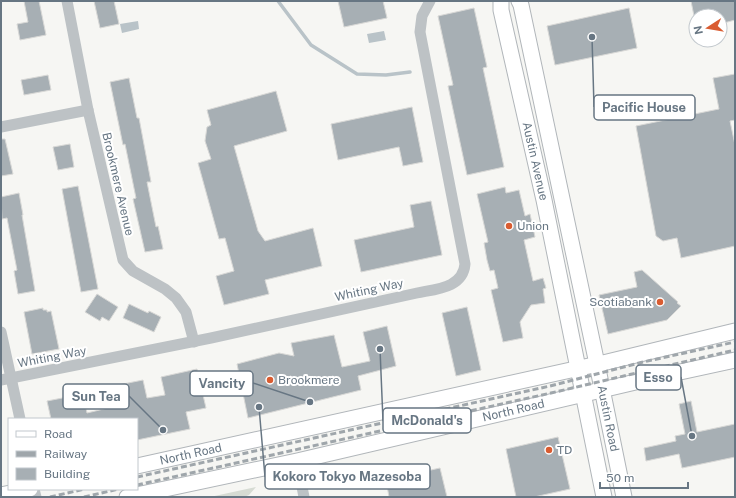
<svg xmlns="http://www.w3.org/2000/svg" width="736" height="498" font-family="'Public Sans',sans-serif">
	<rect width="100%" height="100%" fill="#f6f6f3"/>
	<path fill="#d6dbd3" d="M256,487L249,495L244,497H210Z"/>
	<g fill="#b9c3c8">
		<path d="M138,21L139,29L122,33L120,24Z"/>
		<path d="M384,31L386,40L369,43L367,34Z"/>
	</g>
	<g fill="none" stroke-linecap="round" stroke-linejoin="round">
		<path stroke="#b9c3c8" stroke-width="3.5" d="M278,1L311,45L357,74L386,75L410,72"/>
	</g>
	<g fill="#a7afb4" stroke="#d8d8d6">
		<path d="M24,1H39L46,35L20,40L17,24L28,22Z"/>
		<path d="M94,1H114L119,24L100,28Z"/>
		<path d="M338,1H383L387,18L344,27Z"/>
		<path d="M691,1H735V20L720,24V16H694Z"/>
		<path d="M474,8L487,67L483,68L504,167L467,175L448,86L453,85L438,16Z"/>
		<path d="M629,8L637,48L555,65L547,26Z"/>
		<path d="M735,74V120L730,121L735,145V246L681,258L677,238L663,241L656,236L636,126L719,109L713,78Z"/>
		<path d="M48,75L51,90L24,95L21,80Z"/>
		<path d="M129,78L137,118H139L151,182H147L156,227L158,226L163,249L145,252L133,199L136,198L125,144L123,145L110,82Z"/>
		<path d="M276,91L287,131L234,146L258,231L265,241L313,228L322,266L265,280L269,294L224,305L216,276L234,271L225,238L219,239L198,163L211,159L205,141L207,127L211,125L207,110Z"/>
		<path d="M412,107L423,162L403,166L399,147L338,160L331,124Z"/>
		<path d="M1,139H5L13,174L1,176Z"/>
		<path d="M70,144L74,167L58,170L53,147Z"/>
		<path d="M78,186L98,289L81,292L62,189Z"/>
		<path d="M505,187L506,193L519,190L525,216L530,214L535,237L524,240L533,281L543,278L546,288L543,289L545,303L531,305L520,322L523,338L503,342L491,290L498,288L494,270L490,271L487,260L484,243L488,242L477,194Z"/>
		<path d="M19,193L23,215H22L35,291L18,294L14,271L17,270L7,218L2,219L1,197Z"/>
		<path d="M431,201L442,255L361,272L354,240L414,227L410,205Z"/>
		<path d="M642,270L678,302L677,303L681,306L667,320L608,334L599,295L637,287L634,272Z"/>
		<path d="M97,294L118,307L109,321L102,317L100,321L85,312Z"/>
		<path d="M129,304L148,313L149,311L161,317L154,332L123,318Z"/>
		<path d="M467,307L481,370L456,376L442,313Z"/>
		<path d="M43,308V310H47V312L51,311L59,349L32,354L24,312Z"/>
		<path d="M387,326L396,366L358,376L361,390L248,418L237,364L279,353L294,356L291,343L334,335L342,367L370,361L363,332Z"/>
		<path d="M197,369L206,408L186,412L190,429L137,440V419H51L47,401L83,394L87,413L108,408L103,388L143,380L147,398L165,395L161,377Z"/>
		<path d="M691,401L697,432L735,424V457L682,468L679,454L646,461L644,448L676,441L675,436L685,434L679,404Z"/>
		<path d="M558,437L570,489L534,497H516L506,449Z"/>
		<path d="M440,468L447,497H389L386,480Z"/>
	</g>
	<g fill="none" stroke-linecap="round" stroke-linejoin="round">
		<defs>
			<g id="major">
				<path id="s1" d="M501,1V10L544,200L604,497"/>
				<path id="s2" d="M519,1L521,5L597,364L624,497"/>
				<path id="s3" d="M137,466L607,362L735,331"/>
				<path d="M1,495L30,489"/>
				<path id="s4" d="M127,497L297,461L657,377L735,360"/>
			</g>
		</defs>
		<use href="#major" stroke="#b1b6ba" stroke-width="17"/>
		<g stroke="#bdc2c5" stroke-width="11">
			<path d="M67,1L88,110L123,260L133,271L165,289L176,298L186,312L194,342"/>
			<path d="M1,127L88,110"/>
			<path d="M1,332L20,419"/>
			<path d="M1,380L211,338L417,293C436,289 463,288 465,264L420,32L422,16L430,1"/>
			<path d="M297,461L304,497"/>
			<path d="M34,489L36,497"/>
		</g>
		<use href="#major" stroke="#fff" stroke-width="15"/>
		<g stroke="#9fa6ab" stroke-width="3" stroke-dasharray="6 3" stroke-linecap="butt">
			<path d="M137,477L550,386L643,362L735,342"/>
			<path d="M137,485L551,393L735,350"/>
			<path d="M50,497L85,489"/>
			<path d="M84,497L119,489"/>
		</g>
	</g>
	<g fill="#d95c31" stroke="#fff" stroke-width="1.5">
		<circle cx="509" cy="226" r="4"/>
		<circle cx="660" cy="302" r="4"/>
		<circle cx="270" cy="380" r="4"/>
		<circle cx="549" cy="450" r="4"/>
	</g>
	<g text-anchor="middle" stroke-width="4" stroke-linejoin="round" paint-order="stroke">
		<g font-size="12" fill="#677683" stroke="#fff">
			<text dy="4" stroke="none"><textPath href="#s1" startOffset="164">Austin Avenue</textPath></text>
			<text transform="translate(118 184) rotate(77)" y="4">Brookmere Avenue</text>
			<text transform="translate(369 290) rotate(-12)" y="4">Whiting Way</text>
			<text transform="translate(52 357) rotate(-11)" y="4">Whiting Way</text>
			<text dy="4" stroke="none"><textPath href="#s4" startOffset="396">North Road</textPath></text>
			<text dy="4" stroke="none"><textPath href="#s2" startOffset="427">Austin Road</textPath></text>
			<text dy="4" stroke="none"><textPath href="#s3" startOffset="55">North Road</textPath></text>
		</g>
		<g font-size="12" fill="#677683" stroke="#fff" text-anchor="start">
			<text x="517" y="230">Union</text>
			<text x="652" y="306" text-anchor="end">Scotiabank</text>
			<text x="278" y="384">Brookmere</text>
			<text x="557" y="454">TD</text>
		</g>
	</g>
	<path fill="none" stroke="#677683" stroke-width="1.5" d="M592 37L594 107M692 436L681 377M310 402L253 383M163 430L129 396M380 349L383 421M259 407L265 477"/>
	<g fill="#677683" stroke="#fff" stroke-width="1.5">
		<circle cx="592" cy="37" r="4"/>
		<circle cx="692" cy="436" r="4"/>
		<circle cx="310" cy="402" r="4"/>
		<circle cx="163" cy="430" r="4"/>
		<circle cx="380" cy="349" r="4"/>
		<circle cx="259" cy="407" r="4"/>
	</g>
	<g fill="#fff" stroke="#677683" stroke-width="1.5">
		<rect x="594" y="95" width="101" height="25" rx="4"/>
		<rect x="636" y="365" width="45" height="25" rx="4"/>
		<rect x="190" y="371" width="63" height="25" rx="4"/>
		<rect x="63" y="384" width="66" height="25" rx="4"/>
		<rect x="383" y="408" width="88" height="25" rx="4"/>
		<rect x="265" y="464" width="165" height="25" rx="4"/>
	</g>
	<g font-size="13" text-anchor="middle" font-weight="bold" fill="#677683">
		<text x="644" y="112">Pacific House</text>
		<text x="658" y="382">Esso</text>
		<text x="222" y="388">Vancity</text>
		<text x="96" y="401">Sun Tea</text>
		<text x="427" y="425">McDonald's</text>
		<text x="347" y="481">Kokoro Tokyo Mazesoba</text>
	</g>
	<rect width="736" height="498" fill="none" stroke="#677683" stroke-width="4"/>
	<rect x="8" y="418" width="130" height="72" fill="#ffffff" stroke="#c2c8cd"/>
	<rect x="16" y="431" width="20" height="6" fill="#ffffff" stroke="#c2c8cd"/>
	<text x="44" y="438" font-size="12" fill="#677683">Road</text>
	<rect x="16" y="451" width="20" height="6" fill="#9fa6ab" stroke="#c2c8cd"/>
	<text x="44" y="458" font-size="12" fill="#677683">Railway</text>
	<rect x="16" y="468" width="20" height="12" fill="#a7afb4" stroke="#c2c8cd"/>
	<text x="44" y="478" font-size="12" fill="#677683">Building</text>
	<g transform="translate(708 28) rotate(258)"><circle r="19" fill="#ffffff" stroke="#c2c8cd"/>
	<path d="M0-3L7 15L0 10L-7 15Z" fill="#d95c31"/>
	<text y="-6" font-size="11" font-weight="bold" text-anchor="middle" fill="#677683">N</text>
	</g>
	<path d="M600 482v6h88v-6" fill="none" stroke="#677683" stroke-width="2"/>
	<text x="606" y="482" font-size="12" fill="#677683" stroke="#ffffff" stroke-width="3" paint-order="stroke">50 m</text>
</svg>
